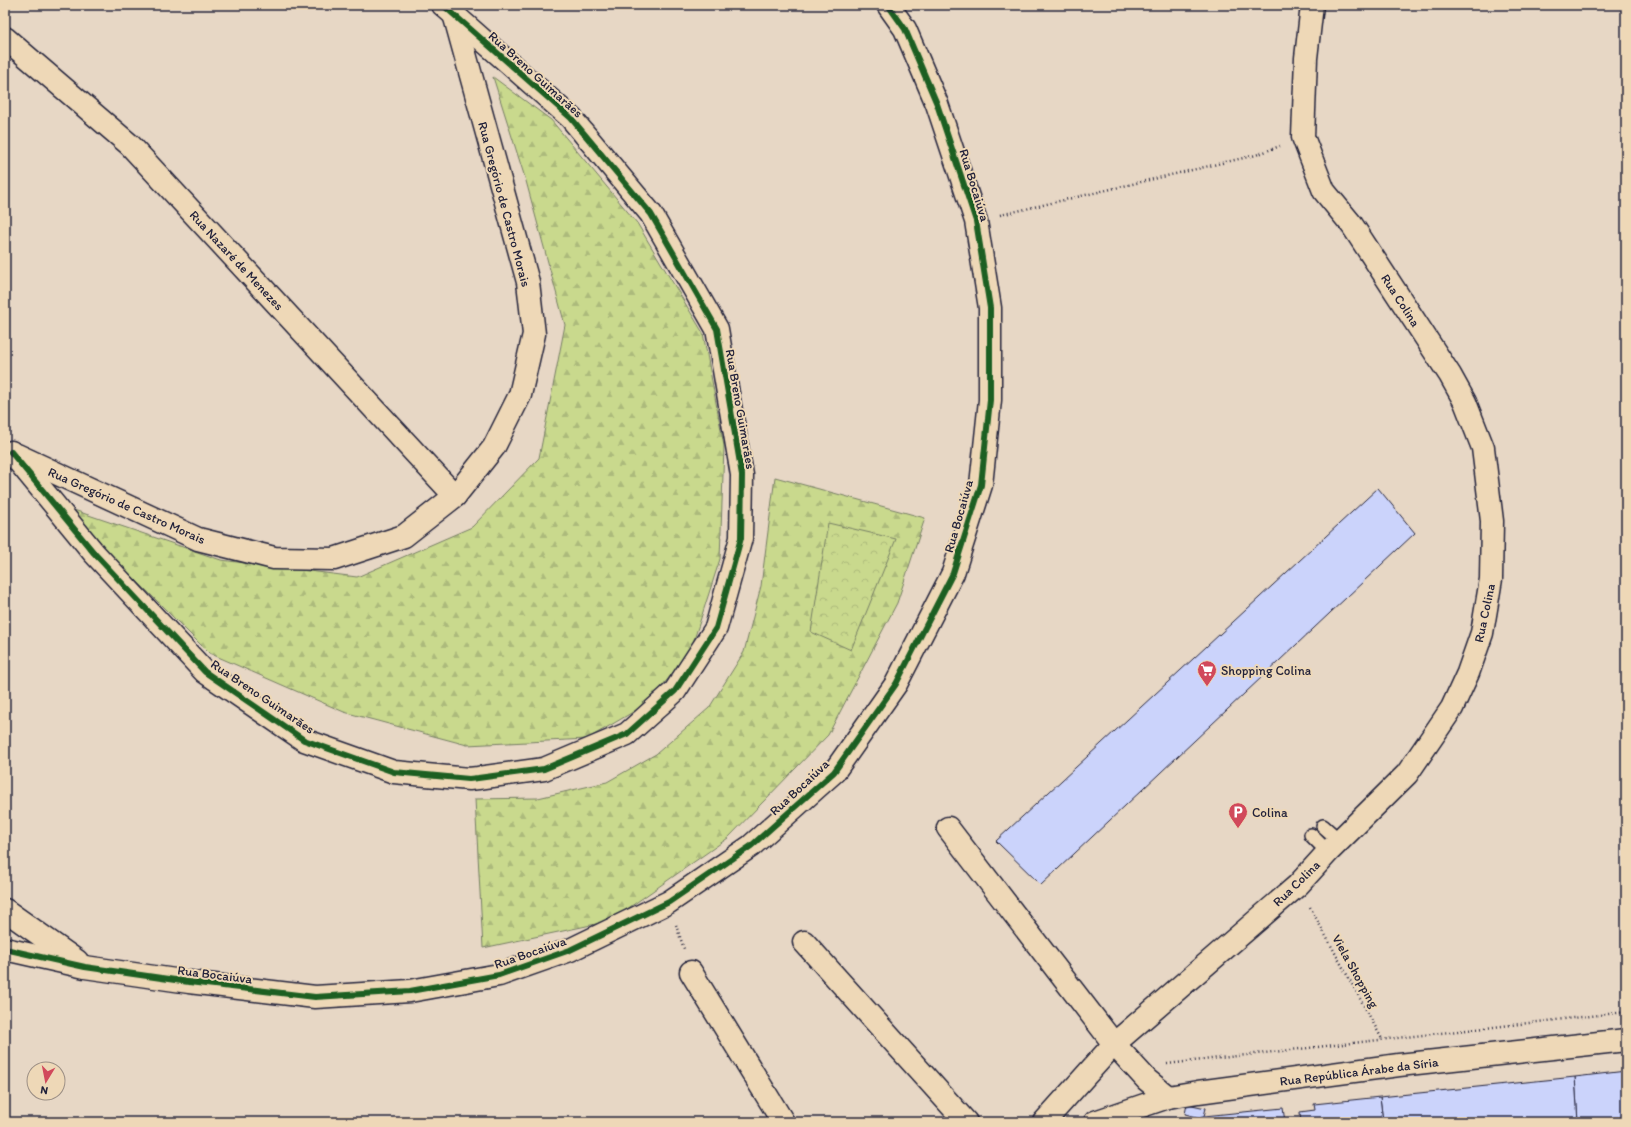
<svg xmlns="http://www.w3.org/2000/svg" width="1631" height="1127" font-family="Itim,sans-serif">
	<defs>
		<pattern id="forest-firs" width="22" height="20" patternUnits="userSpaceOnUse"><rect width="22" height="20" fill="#c9d98d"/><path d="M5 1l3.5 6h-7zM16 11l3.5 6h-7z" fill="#acba7b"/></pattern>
		<pattern id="park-crowns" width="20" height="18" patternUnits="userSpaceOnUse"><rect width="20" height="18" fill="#c9d98d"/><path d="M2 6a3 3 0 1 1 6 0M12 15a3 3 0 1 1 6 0" fill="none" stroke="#acba7b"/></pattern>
	</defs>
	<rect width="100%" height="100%" fill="#e7d7c5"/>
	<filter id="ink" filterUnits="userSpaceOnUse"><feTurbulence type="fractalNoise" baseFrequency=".025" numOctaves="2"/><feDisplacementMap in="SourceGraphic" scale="8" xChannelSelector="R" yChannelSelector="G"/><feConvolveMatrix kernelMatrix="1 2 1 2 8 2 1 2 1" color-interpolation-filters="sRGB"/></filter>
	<g filter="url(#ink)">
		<g fill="url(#forest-firs)" stroke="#767e64">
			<path d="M493,77L551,120L637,223L703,333L724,446L720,559L691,649L650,702L587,739L467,745L344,712L209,653L62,506L221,560L357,577L472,527L539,458L565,325L526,181Z"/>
			<path d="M775,477L925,518L897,603L828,735L728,838L610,921L483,948L475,799L538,798L607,782L656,754L709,708L744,652L761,586Z"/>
		</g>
		<path fill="url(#park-crowns)" stroke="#767e64" d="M828,523L896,539L851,650L811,632Z"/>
		<g fill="#cbd3fb" stroke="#22223b">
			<path d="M1378,488L1415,533L1041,885L996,841Z"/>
			<path d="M1626,1071V1122H1578L1575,1077Z"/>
			<path d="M1575,1077L1578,1122H1383L1380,1097Z"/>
			<path d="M1380,1097L1383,1122H1301L1300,1112L1315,1110L1314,1104Z"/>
			<path d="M1187,1104L1206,1108L1204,1116L1197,1117L1185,1114Z"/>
			<path d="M1283,1108L1285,1122H1151L1204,1116Z"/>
		</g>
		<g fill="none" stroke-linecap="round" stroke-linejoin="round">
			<defs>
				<g id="lane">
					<path d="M1323,826L1340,841"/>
					<path d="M1311,835L1328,852"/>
				</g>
				<g id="street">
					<path d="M5,38L130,145L455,496"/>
					<path d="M11,452L94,553L205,672L304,740L394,772L469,779L478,778L544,769L627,734L675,691L716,628L741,538L742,475L717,329L651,214L571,118L443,5"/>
					<path d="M17,455L198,539L274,558L334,559L404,536L455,496L494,447L520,395L534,334L528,282L454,14"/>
					<path d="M948,828L1114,1044"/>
					<path d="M5,910L77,961"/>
					<path d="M804,942L966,1122"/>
					<path d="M5,949L85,967L189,982L315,997L410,991L499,975L570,950L669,902L751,846L834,772L896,684L953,573L981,485L990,400V308L976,221L937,104L905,29L888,5"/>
					<path d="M691,972L783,1122"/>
				</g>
				<g id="secondary">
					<path d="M1114,1044L1147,1080L1168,1097"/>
					<path d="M1044,1122L1114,1044L1298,885L1328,852L1407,774L1452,708L1468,673L1482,633L1491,579L1492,521L1483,448L1465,402L1450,375L1352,225L1324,191L1303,137L1306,58L1312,5"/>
					<path d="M1095,1122L1168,1097L1198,1092L1399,1065L1626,1040"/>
				</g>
			</defs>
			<use href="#lane" stroke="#22223b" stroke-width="16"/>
			<use href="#street" stroke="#22223b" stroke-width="25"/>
			<use href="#secondary" stroke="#22223b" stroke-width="25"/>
			<g stroke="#22223b" stroke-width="2.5" stroke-dasharray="1 3" stroke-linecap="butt">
				<path d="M1000,215L1256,155L1280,146"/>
				<path d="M1310,907L1382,1039"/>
				<path d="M676,925L684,949"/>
				<path d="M1167,1064L1626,1012"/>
			</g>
			<use href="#lane" stroke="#eed8b7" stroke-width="13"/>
			<use href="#street" stroke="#eed8b7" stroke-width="22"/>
			<use href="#secondary" stroke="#eed8b7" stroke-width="22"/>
			<defs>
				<g id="cycleway">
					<path d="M11,452L94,553L205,672L304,740L394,772L469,779L478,778L544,769L627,734L675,691L716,628L741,538L742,475L717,329L651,214L571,118L443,5"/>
					<path d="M5,949L85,967L189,982L315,997L410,991L499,975L570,950L669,902L751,846L834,772L896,684L953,573L981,485L990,400V308L976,221L937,104L905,29L888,5"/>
				</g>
			</defs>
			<use href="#cycleway" stroke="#eed8b7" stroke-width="8"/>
			<use href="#cycleway" stroke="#1b5e20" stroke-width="6"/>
		</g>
	</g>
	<defs>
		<symbol id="supermarket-pin" viewBox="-11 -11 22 30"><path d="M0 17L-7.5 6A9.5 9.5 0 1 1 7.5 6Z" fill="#d1495b" stroke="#eed8b7"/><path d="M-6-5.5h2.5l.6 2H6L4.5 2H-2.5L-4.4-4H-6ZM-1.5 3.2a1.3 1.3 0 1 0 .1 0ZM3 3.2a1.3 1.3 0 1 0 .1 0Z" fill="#fff"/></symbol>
		<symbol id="parking-pin" viewBox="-11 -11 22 30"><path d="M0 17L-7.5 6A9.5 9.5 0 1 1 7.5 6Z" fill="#d1495b" stroke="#eed8b7"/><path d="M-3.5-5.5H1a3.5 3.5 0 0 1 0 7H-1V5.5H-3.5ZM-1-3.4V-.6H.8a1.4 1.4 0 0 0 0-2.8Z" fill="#fff"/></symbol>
	</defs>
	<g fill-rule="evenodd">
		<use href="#supermarket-pin" x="1196" y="659" width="22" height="30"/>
		<use href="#parking-pin" x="1227" y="801" width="22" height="30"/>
	</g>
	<g text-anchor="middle" stroke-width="4" stroke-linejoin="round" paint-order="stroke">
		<g font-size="13" fill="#22223b" stroke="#eed8b7">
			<text transform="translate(536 74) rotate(42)" y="5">Rua Breno Guimarães</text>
			<text transform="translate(975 185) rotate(73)" y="5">Rua Bocaiúva</text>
			<text transform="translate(505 204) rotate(75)" y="5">Rua Gregório de Castro Morais</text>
			<text transform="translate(237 260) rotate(47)" y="5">Rua Nazaré de Menezes</text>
			<text transform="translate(1401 300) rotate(57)" y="5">Rua Colina</text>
			<text transform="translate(741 409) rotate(80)" y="5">Rua Breno Guimarães</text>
			<text transform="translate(127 505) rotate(24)" y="5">Rua Gregório de Castro Morais</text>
			<text transform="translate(958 516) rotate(-74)" y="5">Rua Bocaiúva</text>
			<text transform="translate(1484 613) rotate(-78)" y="5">Rua Colina</text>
			<text transform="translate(263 696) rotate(34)" y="5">Rua Breno Guimarães</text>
			<text transform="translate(799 787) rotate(-43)" y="5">Rua Bocaiúva</text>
			<text transform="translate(1296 883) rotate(-44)" y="5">Rua Colina</text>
			<text transform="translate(530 952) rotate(-19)" y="5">Rua Bocaiúva</text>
			<text transform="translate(1356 971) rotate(61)" y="5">Viela Shopping</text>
			<text transform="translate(215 974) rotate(7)" y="5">Rua Bocaiúva</text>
			<text transform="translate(1359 1071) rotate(-7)" y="5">Rua República Árabe da Síria</text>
		</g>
		<g font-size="13" fill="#22223b" stroke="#eed8b7" text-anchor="start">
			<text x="1221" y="675">Shopping Colina</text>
			<text x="1252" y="817">Colina</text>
		</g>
	</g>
	<rect width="1631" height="1127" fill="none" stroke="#eed8b7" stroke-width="20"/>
	<rect x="10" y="10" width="1611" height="1107" fill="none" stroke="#22223b" stroke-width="1.5" filter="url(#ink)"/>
	<g transform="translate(46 1081) rotate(190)"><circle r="19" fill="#eed8b7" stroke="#9c8f85"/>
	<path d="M0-3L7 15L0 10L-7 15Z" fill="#d1495b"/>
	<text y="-6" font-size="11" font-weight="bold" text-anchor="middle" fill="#22223b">N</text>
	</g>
</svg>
